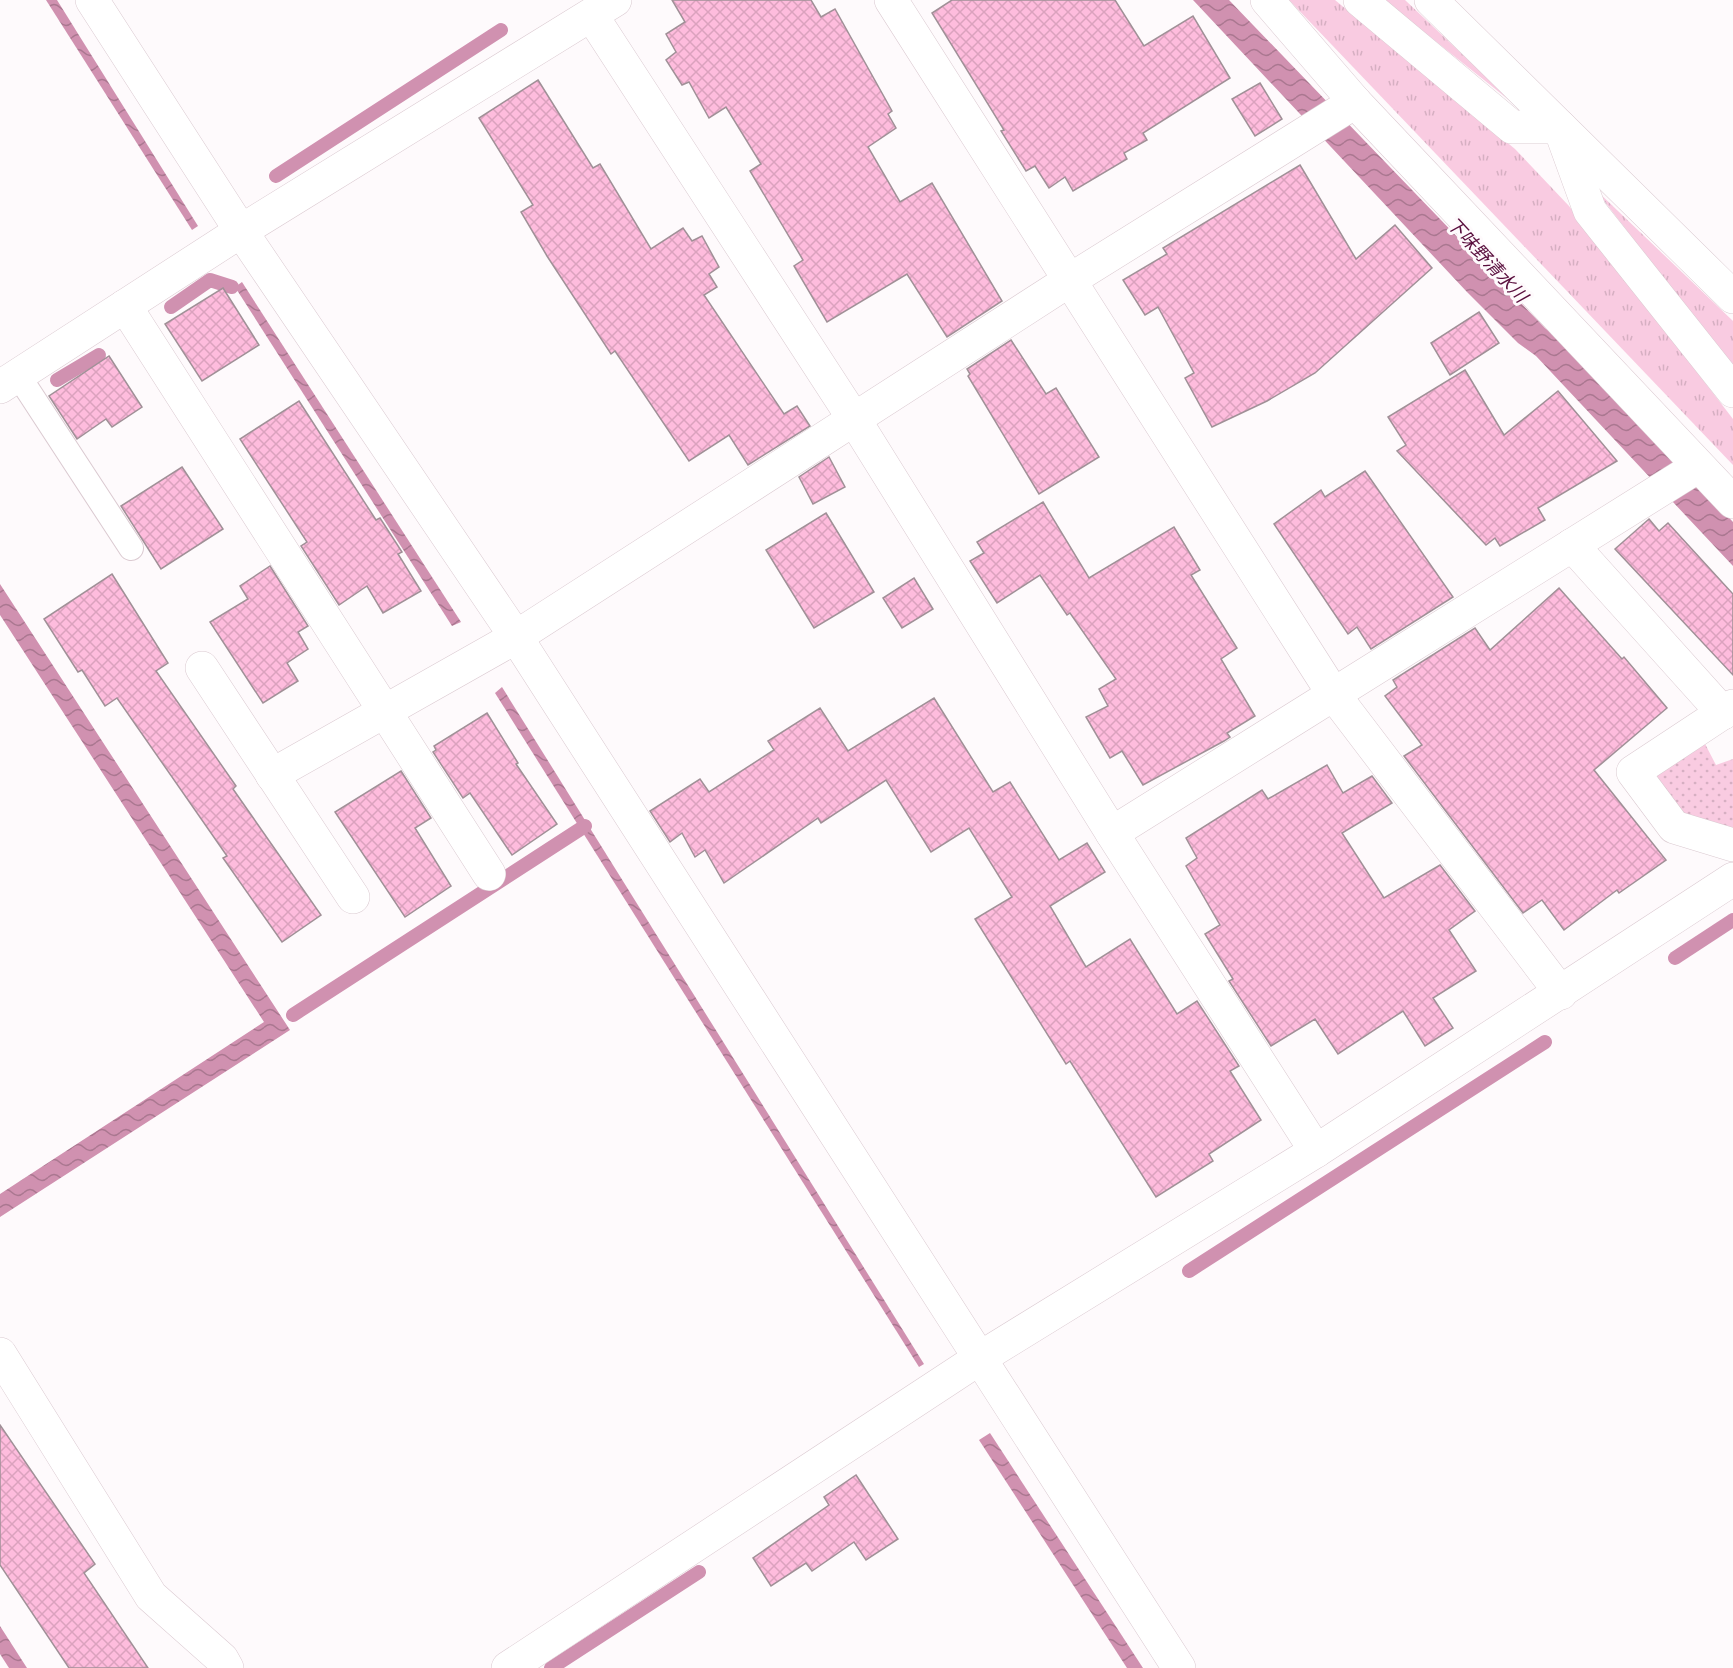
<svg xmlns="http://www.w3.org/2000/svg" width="1733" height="1668" font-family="'DM Sans','Noto Sans JP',sans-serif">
	<defs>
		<pattern id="grass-tufts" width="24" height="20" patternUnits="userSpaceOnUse" patternTransform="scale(1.5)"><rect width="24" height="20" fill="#f9cbe1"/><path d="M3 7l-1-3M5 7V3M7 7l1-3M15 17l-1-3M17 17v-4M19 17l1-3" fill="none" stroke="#d6afc2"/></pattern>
		<pattern id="park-dots" width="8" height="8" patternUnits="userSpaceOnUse" patternTransform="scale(1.5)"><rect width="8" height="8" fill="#f9cbe1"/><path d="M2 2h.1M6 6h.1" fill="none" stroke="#d6afc2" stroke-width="1.8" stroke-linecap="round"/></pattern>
		<pattern id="water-waves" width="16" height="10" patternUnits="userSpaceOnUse" patternTransform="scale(1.5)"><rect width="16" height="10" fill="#d091b0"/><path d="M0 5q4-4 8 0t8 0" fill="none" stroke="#aa7790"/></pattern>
		<pattern id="building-cross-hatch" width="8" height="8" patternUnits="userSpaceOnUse" patternTransform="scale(1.5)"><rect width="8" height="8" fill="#febcdd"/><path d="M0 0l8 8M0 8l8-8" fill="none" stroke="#dba2be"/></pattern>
	</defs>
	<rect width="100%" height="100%" fill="#fefafc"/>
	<g fill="url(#grass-tufts)">
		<path d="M1289,0H1335L1515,149L1569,206L1733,419V465Z"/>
		<path d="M1384,0H1405L1519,108Z"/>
		<path d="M1595,189L1733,321V369Z"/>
	</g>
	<path fill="url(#park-dots)" d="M1703,740L1716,765L1733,759V836L1684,823L1650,772Z"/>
	<g fill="url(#water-waves)">
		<path d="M46,0H57L198,226L192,230Z"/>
		<path d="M1193,0H1229L1545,328L1563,342L1733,522V566L1536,356L1518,343L1467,292Z"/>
		<path d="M242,282L461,622L452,626L235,287Z"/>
		<path d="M0,584L290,1030L0,1217V1194L264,1022L0,615Z"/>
		<path d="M502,687L924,1364L919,1367L495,693Z"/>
		<path d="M990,1433L1143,1668H1127L979,1440Z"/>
		<path d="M0,1626L27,1668H9L0,1654Z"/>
	</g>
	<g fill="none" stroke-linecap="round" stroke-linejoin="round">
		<g stroke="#d091b0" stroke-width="14">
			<path d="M276,176L501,30"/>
			<path d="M171,307L210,280L232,287"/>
			<path d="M57,380L99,355"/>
			<path d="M1675,958L1733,920"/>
			<path d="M293,1015L585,826"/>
			<path d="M1189,1271L1545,1042"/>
			<path d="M551,1668L699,1572"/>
		</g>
	</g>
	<g fill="url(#building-cross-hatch)" stroke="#a09097" stroke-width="1.5">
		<path d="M672,0H811L821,17L835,9L892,111L888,114L896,128L868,147L900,202L932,183L1002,301L947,337L907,274L827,322L794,266L803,260L750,171L761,164L726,107L709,118L689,82L682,85L666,60L676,52L666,34L685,22Z"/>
		<path d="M952,0H1115L1144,46L1193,16L1230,78L1143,133L1147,140L1124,153L1127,159L1073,191L1065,177L1049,188L1035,166L1026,171L1001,131L1004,130L932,13Z"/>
		<path d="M538,80L593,168L600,164L651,249L683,228L692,241L702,236L719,267L709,274L717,287L704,295L784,414L797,406L810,426L748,465L729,435L689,461L615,351L611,354L547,256L521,212L533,205L479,118Z"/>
		<path d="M1260,83L1282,119L1255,136L1232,99Z"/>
		<path d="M1300,165L1356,259L1395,225L1432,268L1315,373L1267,401L1212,427L1185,378L1194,373L1158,307L1145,315L1123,280L1167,254L1163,248Z"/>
		<path d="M223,288L259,345L202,381L165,324Z"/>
		<path d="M1479,312L1499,343L1450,375L1431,343Z"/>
		<path d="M1011,340L1046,394L1056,388L1099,457L1039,494L968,376L970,374L967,369Z"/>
		<path d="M109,356L142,407L112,427L106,419L77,439L49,396Z"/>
		<path d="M1465,370L1504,435L1558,391L1617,461L1538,508L1545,520L1500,546L1495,538L1486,545L1397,451L1406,445L1388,417Z"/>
		<path d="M299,401L376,520L380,518L402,552L398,554L421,591L383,613L367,586L339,605L301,546L307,542L240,439Z"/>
		<path d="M829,457L845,487L813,504L799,477Z"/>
		<path d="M182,467L223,529L161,569L121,506Z"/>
		<path d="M1365,471L1453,597L1371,649L1357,627L1348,634L1274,524L1321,490L1325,497Z"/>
		<path d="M1043,502L1089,578L1174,527L1200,570L1191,575L1237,648L1221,659L1255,716L1227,733L1230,737L1224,741L1143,785L1122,751L1110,758L1086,717L1108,706L1099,689L1116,679L1070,613L1067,615L1040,575L997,603L970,561L984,553L977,542Z"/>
		<path d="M826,513L874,592L814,628L766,550Z"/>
		<path d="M1649,519L1659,531L1668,523L1733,594V675L1615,549Z"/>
		<path d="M270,566L308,626L298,632L308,649L287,663L298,681L263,703L210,622L248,599L240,586Z"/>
		<path d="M112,574L168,663L156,671L236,786L233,789L321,915L282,942L223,858L227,856L117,698L105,706L82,670L78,672L44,619Z"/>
		<path d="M914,578L933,609L902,628L883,598Z"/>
		<path d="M1559,588L1622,659L1624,657L1667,708L1594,770L1666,860L1619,893L1617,890L1564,930L1542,900L1523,913L1404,756L1422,745L1385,696L1397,687L1393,680L1475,628L1490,650Z"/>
		<path d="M934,698L993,792L1010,782L1059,860L1087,843L1105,872L1050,906L1086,967L1130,939L1177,1014L1197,1001L1239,1066L1230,1071L1261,1120L1209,1154L1213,1161L1156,1197L1070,1061L1066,1064L975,919L1012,897L969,828L931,852L886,780L821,823L818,818L724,883L705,850L695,857L682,833L670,842L650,811L700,779L709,792L774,750L768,741L820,708L848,751Z"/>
		<path d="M487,713L518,763L516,764L557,824L512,855L470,793L463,798L433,752L436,750L434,746Z"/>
		<path d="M1327,765L1343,793L1372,776L1392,803L1342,833L1384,898L1440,865L1475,911L1449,930L1476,971L1433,998L1453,1028L1425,1046L1403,1011L1338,1054L1315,1019L1271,1046L1229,981L1233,979L1205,934L1220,925L1186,866L1197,858L1186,838L1262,790L1268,799Z"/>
		<path d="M401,771L431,818L415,828L451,886L405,917L335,812Z"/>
		<path d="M0,1425L95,1564L84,1573L148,1668H69L0,1565Z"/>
		<path d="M856,1475L898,1539L866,1560L854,1542L812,1571L806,1563L771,1586L753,1558L829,1505L824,1497Z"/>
	</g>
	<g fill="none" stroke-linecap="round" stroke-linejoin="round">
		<defs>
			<path id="lane" d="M18,375L131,548"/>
			<g id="street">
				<path d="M92,0L241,231L516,637L1179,1668"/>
				<path d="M891,0L1334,695L1561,993"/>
				<path d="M1267,0L1355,102L1733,502"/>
				<path d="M1360,0L1512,127H1560"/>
				<path d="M1431,0L1733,297"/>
				<path d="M592,16L854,419L1112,833L1316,1151"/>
				<path d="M1562,134L1590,211L1733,391"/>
				<path d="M125,306L489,874"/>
				<path d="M0,387L241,231L615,0"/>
				<path d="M1572,545L1723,713"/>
				<path d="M202,668L353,897"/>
				<path d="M1733,706L1633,772L1674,827L1733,845"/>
				<path d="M272,775L516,637L1070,280L1355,102"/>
				<path d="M1112,833L1697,467"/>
				<path d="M0,1354L151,1596L222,1659L227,1668"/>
				<path d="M508,1668L980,1358L1316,1151L1733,879"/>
			</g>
		</defs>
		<use href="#lane" stroke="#dbcad1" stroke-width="26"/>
		<use href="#street" stroke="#dbcad1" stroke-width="34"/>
		<use href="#lane" stroke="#fff" stroke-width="24"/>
		<use href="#street" stroke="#fff" stroke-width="33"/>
	</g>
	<g text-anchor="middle" stroke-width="6" stroke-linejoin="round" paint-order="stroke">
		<g font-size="18" font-style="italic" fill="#580d3c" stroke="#fefafc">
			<text transform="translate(1487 260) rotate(47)" y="6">下味野清水川</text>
		</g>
	</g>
</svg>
